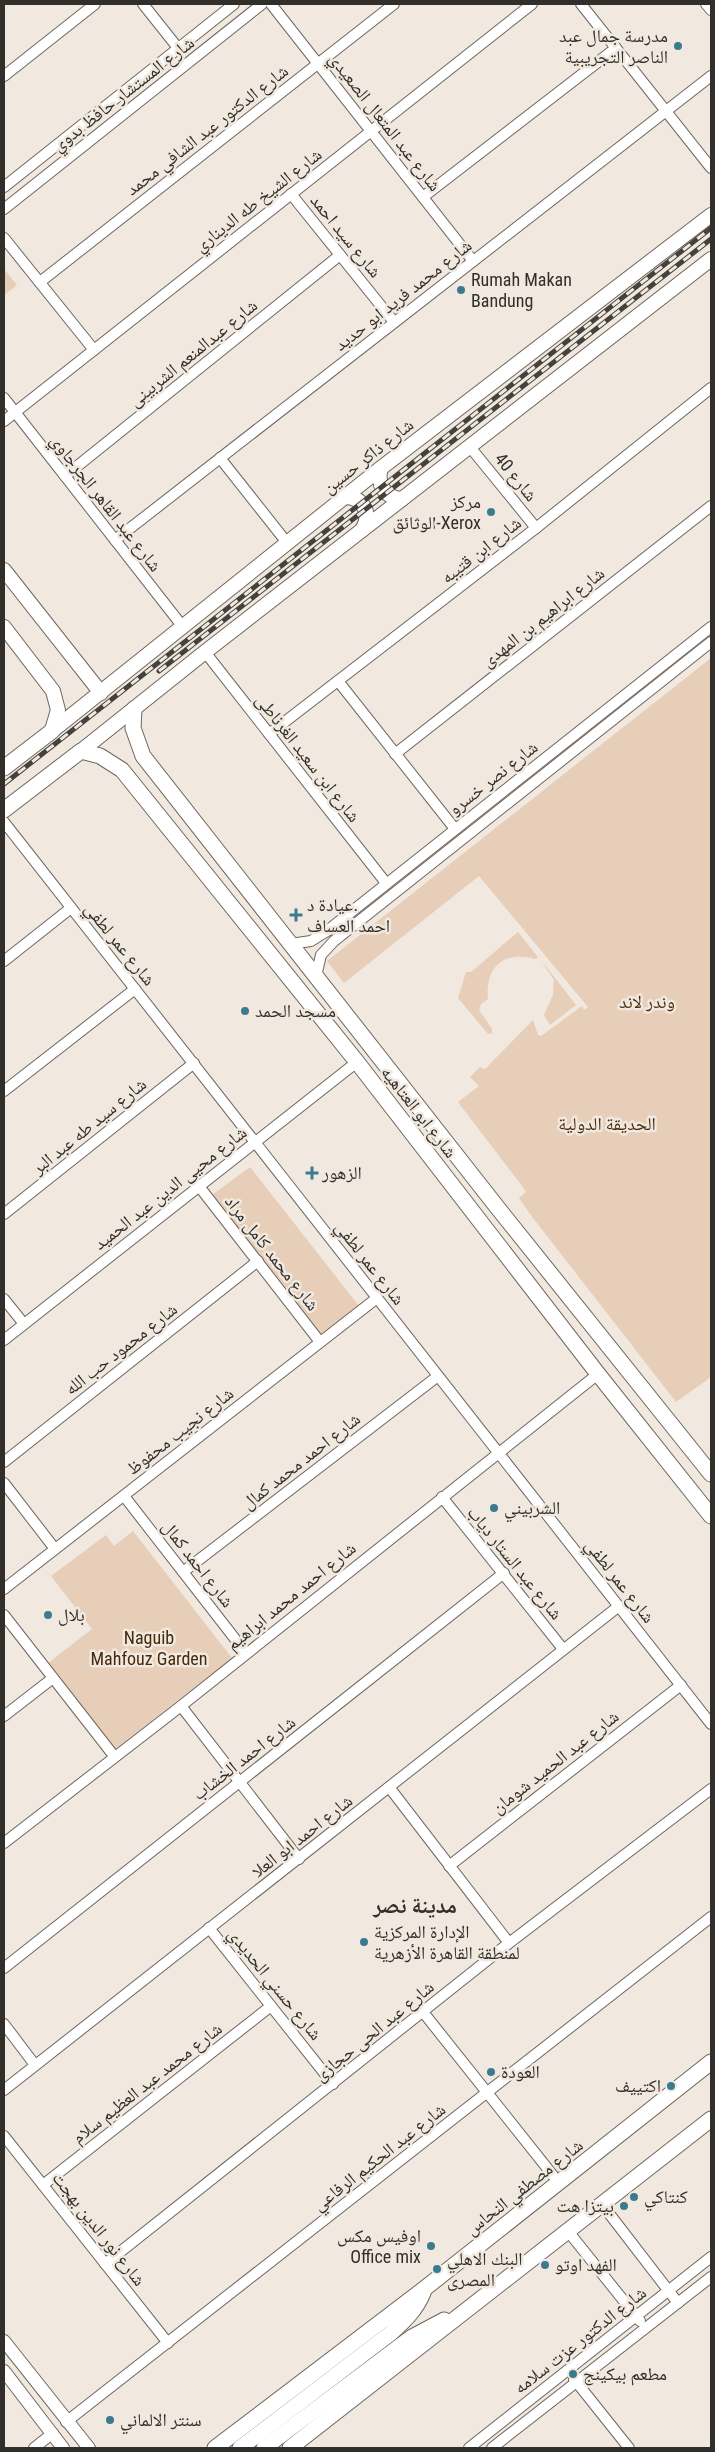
<svg xmlns="http://www.w3.org/2000/svg" width="715" height="2452" font-family="'Roboto Condensed','Noto Naskh Arabic',sans-serif">
	<rect width="100%" height="100%" fill="#f1e8df"/>
	<g fill="#e6ceb9">
		<path d="M4,269L17,285L4,295Z"/>
		<path d="M711,658V1377L676,1402L533,1218L519,1198L526,1192L522,1186L458,1102L479,1086L470,1077L480,1067L485,1069L533,1020L538,1035L541,1036L582,1006L584,1010L588,1007L479,876L344,983L327,961Z"/>
		<path d="M518,932L538,957L535,959C503,950 485,968 488,999L481,1004L479,1010L492,1029V1033L488,1034L458,998L466,972H471Z"/>
		<path d="M541,960L576,1005L550,1025L544,1015L553,995L554,980Z"/>
		<path d="M250,1167L359,1306L318,1336L208,1198Z"/>
		<path d="M133,1531L232,1658L114,1750L47,1664L92,1629L51,1576L106,1535L114,1546Z"/>
	</g>
	<g fill="none" stroke-linecap="round" stroke-linejoin="round">
		<defs>
			<g id="minor">
				<path d="M143,4L178,48"/>
				<path d="M271,4L473,261"/>
				<path d="M581,4L711,168"/>
				<path d="M706,4L711,10"/>
				<path d="M4,76L95,4"/>
				<path d="M4,187L234,4"/>
				<path d="M291,194L394,322"/>
				<path d="M423,197L616,48"/>
				<path d="M4,209L262,4"/>
				<path d="M4,238L94,350"/>
				<path d="M40,282L394,4"/>
				<path d="M4,398L183,627"/>
				<path d="M4,421L532,4"/>
				<path d="M470,447L536,528"/>
				<path d="M220,458L288,544"/>
				<path d="M65,476L340,255"/>
				<path d="M115,540L711,76"/>
				<path d="M205,652L386,883"/>
				<path d="M338,681L455,829"/>
				<path d="M269,734L536,528L711,388"/>
				<path d="M395,754L711,506"/>
				<path d="M4,822L711,1724"/>
				<path d="M290,944L311,941L327,931L711,627"/>
				<path d="M4,961L71,908"/>
				<path d="M316,976L321,955L334,941L711,642"/>
				<path d="M4,1091L135,989"/>
				<path d="M198,1185L320,1342"/>
				<path d="M4,1214L194,1063"/>
				<path d="M4,1299L24,1324"/>
				<path d="M4,1340L357,1062"/>
				<path d="M4,1462L258,1261"/>
				<path d="M4,1483L55,1549"/>
				<path d="M124,1496L246,1653"/>
				<path d="M442,1497L563,1649"/>
				<path d="M183,1572L438,1376"/>
				<path d="M4,1589L377,1298"/>
				<path d="M4,1615L114,1756"/>
				<path d="M181,1706L299,1859"/>
				<path d="M4,1716L53,1678"/>
				<path d="M389,1787L509,1943"/>
				<path d="M4,1843L181,1706L598,1374"/>
				<path d="M449,1866L681,1685"/>
				<path d="M209,1928L333,2084"/>
				<path d="M4,1968L504,1573"/>
				<path d="M423,2012L559,2183"/>
				<path d="M4,2024L35,2065"/>
				<path d="M4,2090L619,1606"/>
				<path d="M4,2136L168,2343"/>
				<path d="M43,2185L271,2006"/>
				<path d="M601,2203L678,2303"/>
				<path d="M567,2230L640,2321"/>
				<path d="M105,2264L509,1943L711,1789"/>
				<path d="M574,2379L629,2448"/>
				<path d="M66,2422L711,1917"/>
				<path d="M34,2448L53,2433"/>
				<path d="M469,2448L711,2257"/>
				<path d="M492,2448L711,2277"/>
			</g>
			<g id="tertiary">
				<path d="M4,2341L89,2448"/>
				<path d="M4,2371L63,2448"/>
			</g>
			<g id="secondary">
				<path d="M381,468C376,484 385,498 402,499"/>
				<path d="M346,497C364,498 372,514 362,530"/>
				<path d="M4,570L101,693"/>
				<path d="M4,627L53,691L58,710L52,730"/>
				<path d="M52,731L381,468L711,215"/>
				<path d="M81,751L205,652L711,259"/>
			</g>
			<g id="primary">
				<path d="M134,709L133,728L143,756L497,1207L711,1474"/>
				<path d="M4,768L52,731"/>
				<path d="M4,810L81,751L100,756L122,770L357,1062L598,1374L711,1516"/>
				<path d="M215,2448L424,2289L711,2062"/>
				<path d="M240,2448L391,2333C404,2321 416,2310 423,2293"/>
				<path d="M264,2448L412,2337L444,2320"/>
				<path d="M290,2448L711,2119"/>
			</g>
		</defs>
		<use href="#minor" stroke="#6f665f" stroke-width="12"/>
		<use href="#tertiary" stroke="#6f665f" stroke-width="14"/>
		<use href="#secondary" stroke="#6f665f" stroke-width="16"/>
		<use href="#primary" stroke="#6f665f" stroke-width="17"/>
		<use href="#minor" stroke="#fff" stroke-width="10"/>
		<use href="#tertiary" stroke="#fff" stroke-width="12"/>
		<use href="#secondary" stroke="#fff" stroke-width="14"/>
		<use href="#primary" stroke="#fff" stroke-width="15"/>
		<defs>
			<g id="rail">
				<path d="M159,671L711,239"/>
				<path d="M4,784L711,228"/>
			</g>
		</defs>
		<use href="#rail" stroke="#45423d" stroke-width="5"/>
		<use href="#rail" stroke="#f1e8df" stroke-width="3" stroke-dasharray="9" stroke-linecap="butt"/>
	</g>
	<g fill="#3c7a90" stroke="#f1e8df" stroke-width="2">
		<circle cx="678" cy="46" r="5"/>
		<circle cx="461" cy="290" r="5"/>
		<circle cx="491" cy="512" r="5"/>
		<path d="M293.5 907.5h5v5h5v5h-5v5h-5v-5h-5v-5h5z"/>
		<circle cx="245" cy="1011" r="5"/>
		<path d="M309.5 1165.5h5v5h5v5h-5v5h-5v-5h-5v-5h5z"/>
		<circle cx="494" cy="1508" r="5"/>
		<circle cx="48" cy="1615" r="5"/>
		<circle cx="364" cy="1942" r="5"/>
		<circle cx="491" cy="2072" r="5"/>
		<circle cx="671" cy="2086" r="5"/>
		<circle cx="634" cy="2197" r="5"/>
		<circle cx="624" cy="2206" r="5"/>
		<circle cx="431" cy="2246" r="5"/>
		<circle cx="545" cy="2265" r="5"/>
		<circle cx="437" cy="2269" r="5"/>
		<circle cx="573" cy="2374" r="5"/>
		<circle cx="110" cy="2420" r="5"/>
	</g>
	<g text-anchor="middle" stroke-width="5" stroke-linejoin="round" paint-order="stroke">
		<g font-size="18" fill="#322f2b" stroke="#f1e8df" text-anchor="start">
			<text x="668" y="42" text-anchor="end">مدرسة جمال عبد<tspan x="668" dy="21">الناصر التجريبية</tspan></text>
			<text x="471" y="286">Rumah Makan<tspan x="471" dy="21">Bandung</tspan></text>
			<text x="481" y="508" text-anchor="end">مركز<tspan x="481" dy="21">الوثائق-Xerox</tspan></text>
			<text x="307" y="911">عيادة د.<tspan x="307" dy="21">احمد العساف</tspan></text>
			<text x="255" y="1017">مسجد الحمد</text>
			<text x="322" y="1179">الزهور</text>
			<text x="504" y="1514">الشربيني</text>
			<text x="58" y="1621">بلال</text>
			<text x="374" y="1938">الإدارة المركزية<tspan x="374" dy="21">لمنطقة القاهرة الأزهرية</tspan></text>
			<text x="501" y="2078">العودة</text>
			<text x="661" y="2092" text-anchor="end">اكتييف</text>
			<text x="644" y="2203">كنتاكي</text>
			<text x="614" y="2212" text-anchor="end">بيتزا هت</text>
			<text x="421" y="2242" text-anchor="end">اوفيس مكس<tspan x="421" dy="21">Office mix</tspan></text>
			<text x="447" y="2265">البنك الاهلي<tspan x="447" dy="21">المصرى</tspan></text>
			<text x="555" y="2271">الفهد اوتو</text>
			<text x="583" y="2380">مطعم بيكينج</text>
			<text x="120" y="2426">سنتر الالماني</text>
		</g>
		<g font-size="18" fill="#322f2b" stroke="#f1e8df">
			<text transform="translate(123 94) rotate(-38)" y="6">شارع المستشار حافظ بدوي</text>
			<text transform="translate(385 122) rotate(52)" y="6">شارع عبد المتعال الصعيدي</text>
			<text transform="translate(207 130) rotate(-38)" y="6">شارع الدكتور عبد الشافي محمد</text>
			<text transform="translate(258 200) rotate(-38)" y="6">شارع الشيخ طه الديناري</text>
			<text transform="translate(346 236) rotate(51)" y="6">شارع سيد احمد</text>
			<text transform="translate(403 295) rotate(-38)" y="6">شارع محمد فريد ابو حديد</text>
			<text transform="translate(193 353) rotate(-39)" y="6">شارع عبدالمنعم الشربينى</text>
			<text transform="translate(368 456) rotate(-38)" y="6">شارع ذاكر حسين</text>
			<text transform="translate(516 477) rotate(51)" y="6">شارع 40</text>
			<text transform="translate(106 503) rotate(52)" y="6">شارع عبد القاهر الجرجاوي</text>
			<text transform="translate(481 550) rotate(-38)" y="6">شارع ابن قتيبه</text>
			<text transform="translate(543 617) rotate(-38)" y="6">شارع ابراهيم بن المهدى</text>
			<text transform="translate(308 758) rotate(52)" y="6">شارع ابن سعيد الغرناطى</text>
			<text transform="translate(493 778) rotate(-38)" y="6">شارع نصر خسرو</text>
			<text transform="translate(120 944) rotate(51)" y="6">شارع عمر لطفي</text>
			<text transform="translate(419 1112) rotate(52)" y="6">شارع ابو العتاهيه</text>
			<text transform="translate(89 1126) rotate(-39)" y="6">شارع سيد طه عبد البر</text>
			<text transform="translate(170 1188) rotate(-38)" y="6">شارع محيى الدين عبد الحميد</text>
			<text transform="translate(272 1253) rotate(52)" y="6">شارع محمد كامل مراد</text>
			<text transform="translate(370 1263) rotate(52)" y="6">شارع عمر لطفي</text>
			<text transform="translate(121 1349) rotate(-38)" y="6">شارع محمود حب الله</text>
			<text transform="translate(180 1431) rotate(-38)" y="6">شارع نجيب محفوظ</text>
			<text transform="translate(301 1461) rotate(-38)" y="6">شارع احمد محمد كمال</text>
			<text transform="translate(515 1563) rotate(51)" y="6">شارع عبد الستار دياب</text>
			<text transform="translate(198 1564) rotate(52)" y="6">شارع احمد كمال</text>
			<text transform="translate(620 1581) rotate(52)" y="6">شارع عمر لطفي</text>
			<text transform="translate(291 1596) rotate(-39)" y="6">شارع احمد محمد ابراهيم</text>
			<text transform="translate(244 1758) rotate(-38)" y="6">شارع احمد الخشاب</text>
			<text transform="translate(555 1762) rotate(-38)" y="6">شارع عبد الحميد شومان</text>
			<text transform="translate(302 1836) rotate(-38)" y="6">شارع احمد ابو العلا</text>
			<text transform="translate(275 1984) rotate(51)" y="6">شارع حسني الحديدي</text>
			<text transform="translate(374 2031) rotate(-39)" y="6">شارع عبد الحى حجازى</text>
			<text transform="translate(147 2083) rotate(-38)" y="6">شارع محمد عبد العظيم سلام</text>
			<text transform="translate(379 2157) rotate(-38)" y="6">شارع عبد الحكيم الرفاعي</text>
			<text transform="translate(524 2187) rotate(-38)" y="6">شارع مصطفي النحاس</text>
			<text transform="translate(99 2229) rotate(52)" y="6">شارع نور الدين بهجت</text>
			<text transform="translate(580 2340) rotate(-38)" y="6">شارع الدكتور عزت سلامه</text>
		</g>
		<g font-size="18" fill="#462a0c" stroke="#f1e8df">
			<text x="647" y="1008">وندر لاند</text>
			<text x="607" y="1130">الحديقة الدولية</text>
			<text x="149" y="1644">Naguib<tspan x="149" dy="21">Mahfouz Garden</tspan></text>
		</g>
		<g font-size="22" font-weight="bold" fill="#322f2b" stroke="#f1e8df">
			<text x="415" y="1913">مدينة نصر</text>
		</g>
	</g>
	<rect width="715" height="2452" fill="none" stroke="#322f2b" stroke-width="10"/>
</svg>
